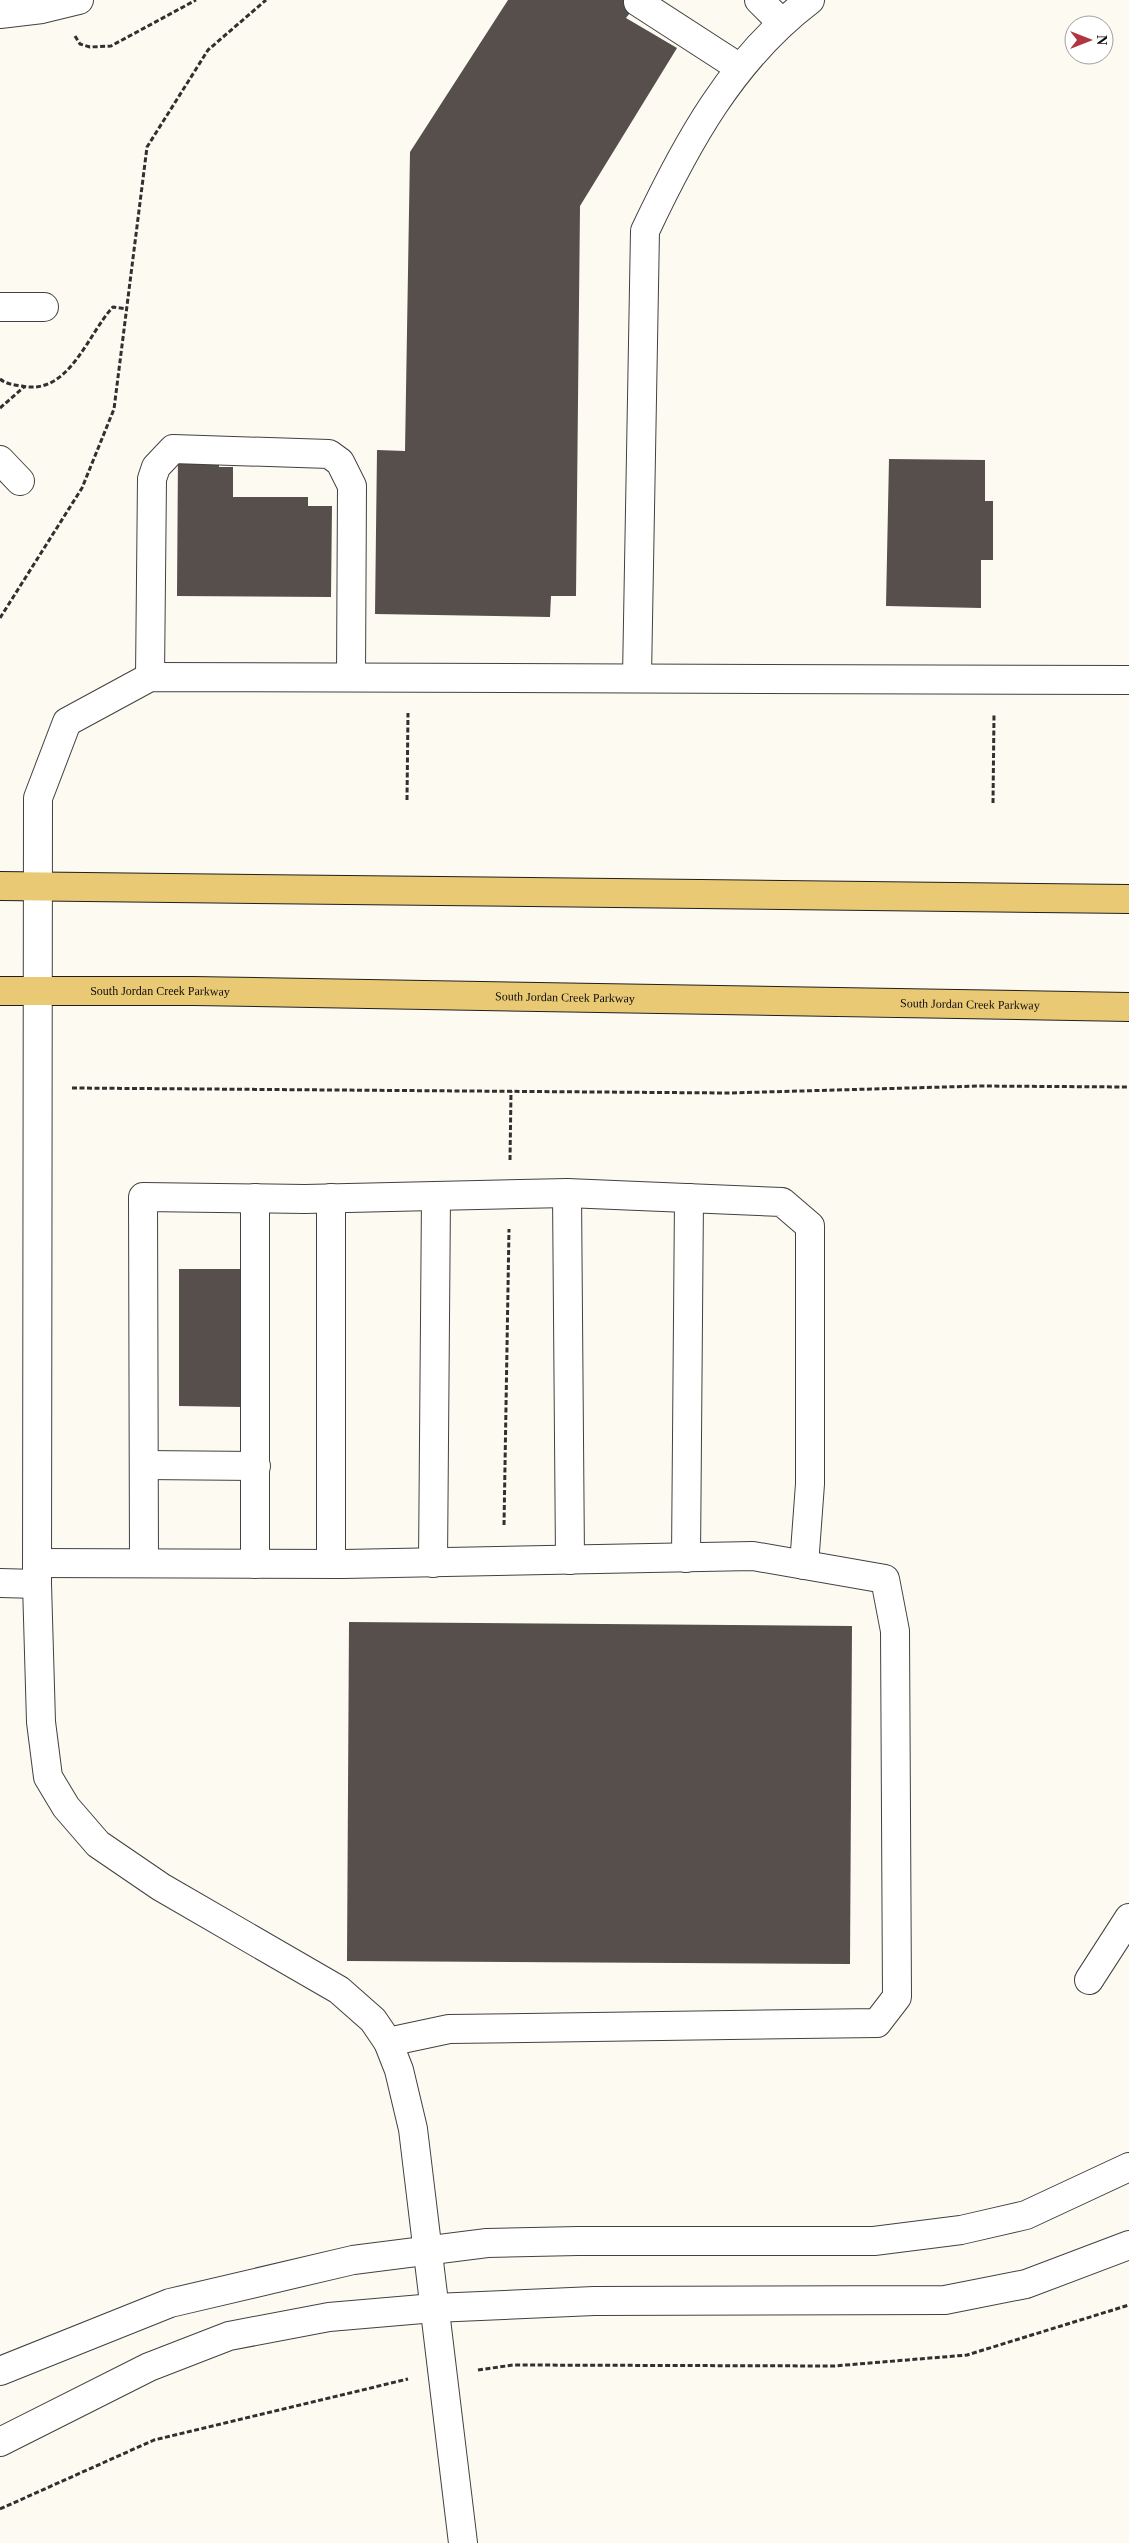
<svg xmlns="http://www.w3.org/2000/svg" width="1129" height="2543" font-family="'Times New Roman',serif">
	<rect width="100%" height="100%" fill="#fdfbf1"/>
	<g fill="#564f4c">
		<path d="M508,0H640L626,18L677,48L580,206L576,596H551L550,617L375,614L377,450L405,451L410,152Z"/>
		<path d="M178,454L219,455V467H233V497H308V506H332L331,597L177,596Z"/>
		<path d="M889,459L985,460V501H993V560H981V608L886,606Z"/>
		<path d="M179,1269H244L243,1407L179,1406Z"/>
		<path d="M349,1622L852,1626L850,1964L347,1961Z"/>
	</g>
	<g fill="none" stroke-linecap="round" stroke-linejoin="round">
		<defs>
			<g id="minor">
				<path d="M759,0L781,22"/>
				<path d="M638,2L740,68"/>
				<path d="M0,14L42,9L79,0"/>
				<path d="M0,307H44"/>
				<path d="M0,460L20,481"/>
				<path d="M150,677L152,479L156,467L173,449L329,454L340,462L352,486L351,677"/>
				<path d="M637,677L645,231C686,144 732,59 810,0"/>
				<path d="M567,1193L570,1560"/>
				<path d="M255,1198V1564"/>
				<path d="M331,1198V1564"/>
				<path d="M144,1465L256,1466"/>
				<path d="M686,1558L689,1198"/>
				<path d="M37,1563L343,1564L753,1556L885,1579L895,1631L897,1997L877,2023L449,2029L388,2042"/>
				<path d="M144,1563L143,1197L305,1199L567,1193L782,1202L810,1226V1484L804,1565"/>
				<path d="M433,1563L436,1196"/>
				<path d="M0,1583L37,1584"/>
				<path d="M1089,1980L1129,1918"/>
				<path d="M0,2371L170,2303L353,2260L487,2243L578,2241H874L961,2230L1026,2215L1129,2167"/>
				<path d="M0,2442L149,2367L229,2336L329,2317L434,2308L594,2301L945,2300L1026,2284L1129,2245"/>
				<path d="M463,2543L413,2129L399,2070L388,2042L373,2020L339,1990L161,1887L98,1844L66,1807L48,1777L41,1722L37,1584L38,798L67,722L150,677L1129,680"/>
			</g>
			<g id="major">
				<path d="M0,886L1129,899"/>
				<path id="s1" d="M0,991H193L1129,1007"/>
			</g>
		</defs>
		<use href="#minor" stroke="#414141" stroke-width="30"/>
		<use href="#major" stroke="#1f1f1f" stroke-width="30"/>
		<g stroke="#303030" stroke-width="3" stroke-dasharray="5 2.5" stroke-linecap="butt">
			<path d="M75,36L80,44L90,47L111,46L196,0"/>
			<path d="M0,379C6,384 14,385 22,386C69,396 87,335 113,307L127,309"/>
			<path d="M0,408L24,387"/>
			<path d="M0,618L82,488L114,409L147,147L208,50L266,0"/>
			<path d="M407,800L408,713"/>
			<path d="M993,803L994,714"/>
			<path d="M72,1088L728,1093L980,1086L1129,1087"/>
			<path d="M510,1160L511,1091"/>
			<path d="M504,1525L509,1229"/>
			<path d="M478,2370L513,2365L834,2366L967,2355L1129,2305"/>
			<path d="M0,2509L154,2440L408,2379"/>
		</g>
		<use href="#minor" stroke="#fff" stroke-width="28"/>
		<use href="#major" stroke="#eac975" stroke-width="28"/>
	</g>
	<g text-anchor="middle" stroke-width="5" stroke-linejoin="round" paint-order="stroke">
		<g font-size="12" fill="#0e0e0e" stroke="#fff">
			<text dy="4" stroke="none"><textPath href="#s1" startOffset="160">South Jordan Creek Parkway</textPath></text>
			<text dy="4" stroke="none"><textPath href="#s1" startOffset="565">South Jordan Creek Parkway</textPath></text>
			<text dy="4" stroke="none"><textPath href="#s1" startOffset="970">South Jordan Creek Parkway</textPath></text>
		</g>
	</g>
	<g transform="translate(1089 40) rotate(90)"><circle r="24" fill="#ffffff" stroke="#9f9f9f"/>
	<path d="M0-4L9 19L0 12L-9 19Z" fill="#b0353f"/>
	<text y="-8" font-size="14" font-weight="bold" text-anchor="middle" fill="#0e0e0e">N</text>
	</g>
</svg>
